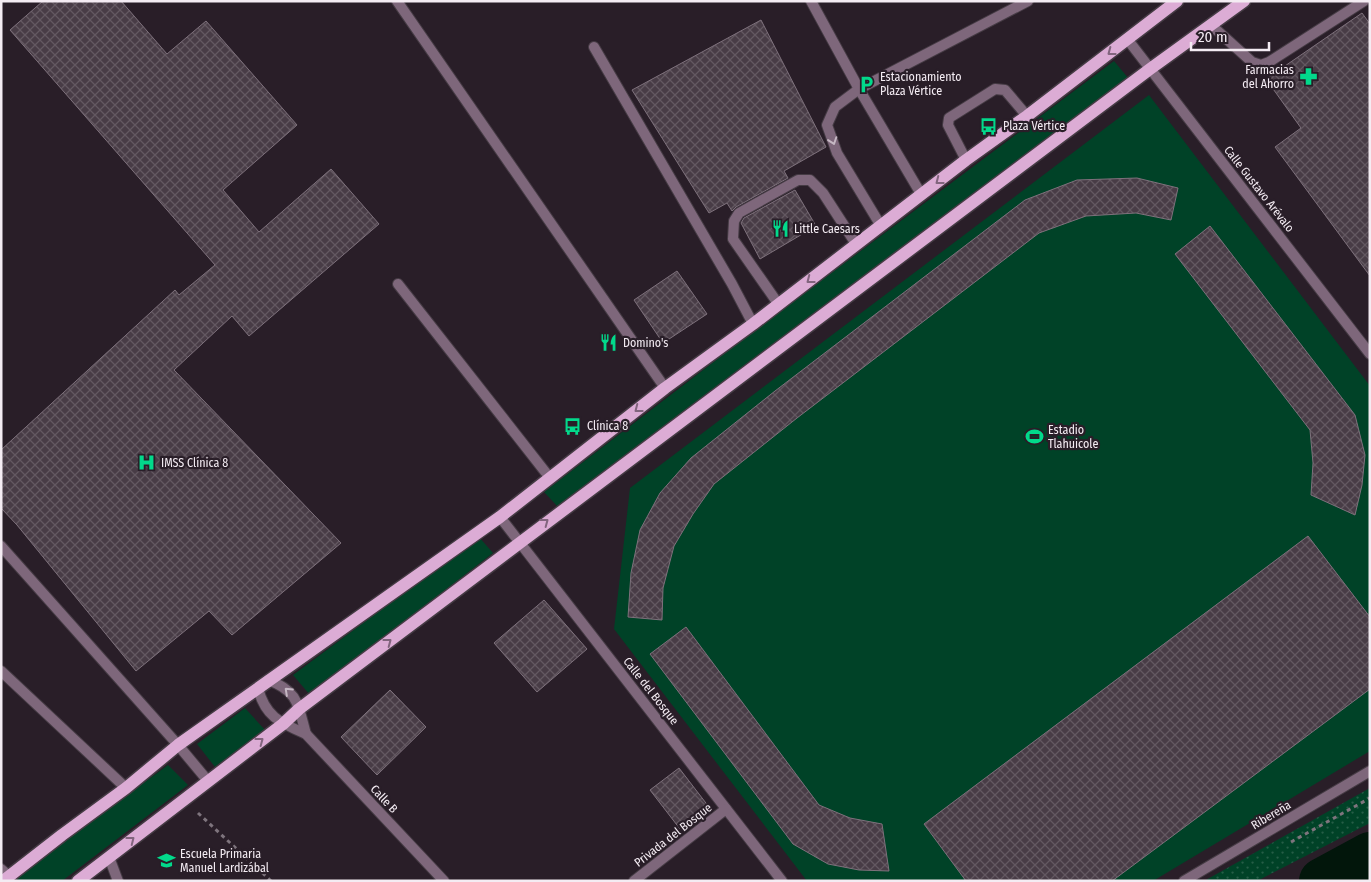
<svg xmlns="http://www.w3.org/2000/svg" width="1371" height="882" font-family="'Fira Sans Condensed',sans-serif">
	<defs>
		<pattern id="grass-dots" width="8" height="8" patternUnits="userSpaceOnUse" patternTransform="scale(1.25)"><rect width="8" height="8" fill="#004227"/><path d="M2 2h.1M6 6h.1" fill="none" stroke="#265d47" stroke-width="1.8" stroke-linecap="round"/></pattern>
		<pattern id="building-cross-hatch" width="8" height="8" patternUnits="userSpaceOnUse" patternTransform="scale(1.25)"><rect width="8" height="8" fill="#483c46"/><path d="M0 0l8 8M0 8l8-8" fill="none" stroke="#635861"/></pattern>
	</defs>
	<rect width="100%" height="100%" fill="#291e28"/>
	<path fill="url(#grass-dots)" d="M1370,788V823L1257,881H1204Z"/>
	<g fill="#004227">
		<path d="M1114,61L1129,79L1100,102L558,507L544,492L754,331Z"/>
		<path d="M1149,95L1370,386V751L1153,881H807L614,629L630,488Z"/>
		<path d="M479,537L493,553L310,695L293,675Z"/>
		<path d="M245,708L265,730L215,767L197,744Z"/>
		<path d="M168,765L188,785L62,881H10Z"/>
	</g>
	<g fill="none" stroke-linecap="round" stroke-linejoin="round">
		<path stroke="#02160b" stroke-width="46" d="M1322,881L1370,855"/>
	</g>
	<g fill="url(#building-cross-hatch)" stroke="#7e717c">
		<path d="M43,1H121L167,54L206,21L297,125L223,190L259,232L331,169L379,224L249,336L232,316L174,370L341,543L232,635L209,611L136,671L17,525L1,508V450L175,290L179,295L215,265L10,30Z"/>
		<path d="M1362,13L1370,24V276L1275,147L1301,128L1266,79Z"/>
		<path d="M761,20L826,147L784,171L788,178L736,207L732,211L727,203L709,213L632,90Z"/>
		<path d="M1137,178L1178,188L1171,220L1136,213L1086,216L1039,233L797,418L714,484L693,514L674,546L663,588L662,620L628,617L631,573L640,530L660,493L691,458L775,391L1025,200L1077,180Z"/>
		<path d="M795,190L816,226L760,259L741,223L744,218Z"/>
		<path d="M1210,226L1355,415L1365,455L1362,485L1355,515L1311,495L1313,463L1310,430L1175,254Z"/>
		<path d="M677,271L707,314L663,343L634,300Z"/>
		<path d="M1308,536L1370,617V689L1112,881H966L924,824Z"/>
		<path d="M544,600L587,649L537,692L494,643Z"/>
		<path d="M686,627L819,805L850,818L882,824L889,871L859,870L828,864L793,844L650,654Z"/>
		<path d="M390,690L426,727L377,775L341,737Z"/>
		<path d="M679,768L709,807L680,829L650,790Z"/>
	</g>
	<g fill="none" stroke-linecap="round" stroke-linejoin="round">
		<defs>
			<g id="service">
				<path d="M397,1L665,388"/>
				<path d="M811,1L859,89L921,194"/>
				<path d="M1211,25L1252,62L1261,65L1269,62L1364,1"/>
				<path d="M594,47L732,284L753,324"/>
				<path d="M966,160L948,125L949,118L995,89L1005,90L1027,116"/>
				<path d="M881,226L837,153L827,125L835,107L859,89L1028,1"/>
				<path d="M398,284L550,478"/>
				<path d="M779,305L733,239L734,221L739,213L798,180H810L823,193L856,244"/>
				<path d="M1,546L178,745L208,781"/>
				<path d="M109,857L118,881"/>
			</g>
			<g id="minor">
				<path d="M1128,40L1370,354"/>
				<path d="M500,517L782,881"/>
				<path d="M1,671L126,788"/>
				<path d="M268,680C299,691 298,706 306,734"/>
				<path d="M258,688C265,717 281,723 306,734L444,881"/>
				<path d="M1,869L9,876"/>
				<path d="M634,881L726,809"/>
			</g>
			<path id="tertiary" d="M1184,881L1370,771"/>
			<g id="primary">
				<path d="M3,881L62,835L126,788L178,745L500,517L665,388L753,324L966,160L1027,116L1177,1"/>
				<path d="M78,881L283,724L299,709L1150,69L1244,1"/>
			</g>
		</defs>
		<use href="#service" stroke="#453b44" stroke-width="12"/>
		<use href="#minor" stroke="#453b44" stroke-width="12"/>
		<use href="#tertiary" stroke="#453b44" stroke-width="12"/>
		<use href="#primary" stroke="#453b44" stroke-width="15"/>
		<g stroke="#7e747d" stroke-width="3" stroke-dasharray="4 4" stroke-linecap="butt">
			<path d="M198,813L271,881"/>
			<path d="M1291,842L1370,798"/>
		</g>
		<use href="#service" stroke="#7e677b" stroke-width="10"/>
		<use href="#minor" stroke="#7e677b" stroke-width="10"/>
		<use href="#tertiary" stroke="#7e677b" stroke-width="10"/>
		<use href="#primary" stroke="#dcacd5" stroke-width="12"/>
	</g>
	<defs><path id="oneway-chevron" d="M-2-3.5L2.5 0L-2 3.5" fill="none" stroke-width="1.6" stroke-linecap="round" stroke-linejoin="round" transform="scale(1.25)"/></defs>
	<g stroke="#82657e">
		<use href="#oneway-chevron" transform="translate(1111 52) rotate(143)"/>
		<use href="#oneway-chevron" transform="translate(939 181) rotate(142)"/>
		<use href="#oneway-chevron" transform="translate(810 280) rotate(142)"/>
		<use href="#oneway-chevron" transform="translate(638 409) rotate(142)"/>
		<use href="#oneway-chevron" transform="translate(545 522) rotate(-37)"/>
		<use href="#oneway-chevron" transform="translate(388 642) rotate(-37)"/>
		<use href="#oneway-chevron" transform="translate(260 741) rotate(-37)"/>
		<use href="#oneway-chevron" transform="translate(131 840) rotate(-38)"/>
	</g>
	<g stroke="#c5b7c3">
		<use href="#oneway-chevron" transform="translate(833 141) rotate(71)"/>
		<use href="#oneway-chevron" transform="translate(288 691) rotate(-137)"/>
	</g>
	<defs>
		<symbol id="pharmacy-bare" viewBox="-9 -9 18 18"><path d="M-2-6h4v4h4v4h-4v4h-4v-4h-4v-4h4Z" fill="#02d98b" stroke="#291e28" stroke-width="2.5" paint-order="stroke"/></symbol>
		<symbol id="parking-bare" viewBox="-9 -9 18 18"><path d="M-3.5-5.5H1a3.5 3.5 0 0 1 0 7H-1V5.5H-3.5ZM-1-3.4V-.6H.8a1.4 1.4 0 0 0 0-2.8Z" fill="#02d98b" stroke="#291e28" stroke-width="2.5" paint-order="stroke"/></symbol>
		<symbol id="bus-bare" viewBox="-9 -9 18 18"><path d="M-5-6H5V4H4V6H2V4H-2V6H-4V4H-5ZM-3.5-4V0h7V-4ZM-3.5 1.2v1.5H-2V1.2ZM2 1.2v1.5H3.5V1.2Z" fill="#02d98b" stroke="#291e28" stroke-width="2.5" paint-order="stroke"/></symbol>
		<symbol id="restaurant-bare" viewBox="-9 -9 18 18"><path d="M-5-6h1v4h1v-4h1v4h1v-4h1v5L-1.5 .5V6h-2V.5L-5-1ZM5-6V6H3V1.5H1.5Q1.5-4 5-6Z" fill="#02d98b" stroke="#291e28" stroke-width="2.5" paint-order="stroke"/></symbol>
		<symbol id="stadium-bare" viewBox="-9 -9 18 18"><path d="M0-5a6.5 5 0 1 0 0 10a6.5 5 0 1 0 0-10ZM-3.5-1.8h7v3.6h-7Z" fill="#02d98b" stroke="#291e28" stroke-width="2.5" paint-order="stroke"/></symbol>
		<symbol id="hospital-bare" viewBox="-9 -9 18 18"><path d="M-5-5h3v3.5h4V-5h3V5h-3V1.5h-4V5h-3Z" fill="#02d98b" stroke="#291e28" stroke-width="2.5" paint-order="stroke"/></symbol>
		<symbol id="school-bare" viewBox="-9 -9 18 18"><path d="M0-5L7-2L0 1L-7-2ZM-4 1L0 2.5L4 1V4Q0 6-4 4Z" fill="#02d98b" stroke="#291e28" stroke-width="2.5" paint-order="stroke"/></symbol>
	</defs>
	<g fill-rule="evenodd">
		<use href="#pharmacy-bare" x="1296" y="64" width="25" height="25"/>
		<use href="#parking-bare" x="854" y="72" width="25" height="25"/>
		<use href="#bus-bare" x="976" y="114" width="25" height="25"/>
		<use href="#restaurant-bare" x="768" y="216" width="25" height="25"/>
		<use href="#restaurant-bare" x="596" y="330" width="25" height="25"/>
		<use href="#bus-bare" x="560" y="414" width="25" height="25"/>
		<use href="#stadium-bare" x="1022" y="424" width="25" height="25"/>
		<use href="#hospital-bare" x="134" y="450" width="25" height="25"/>
		<use href="#school-bare" x="154" y="848" width="25" height="25"/>
	</g>
	<g text-anchor="middle" stroke-width="4.5" stroke-linejoin="round" paint-order="stroke">
		<g font-size="12" fill="#f4ecf3" stroke="#291e28" text-anchor="start">
			<text x="1294" y="74" text-anchor="end">Farmacias<tspan x="1294" dy="14">del Ahorro</tspan></text>
			<text x="880" y="81">Estacionamiento<tspan x="880" dy="14">Plaza Vértice</tspan></text>
			<text x="1003" y="130">Plaza Vértice</text>
			<text x="794" y="233">Little Caesars</text>
			<text x="623" y="347">Domino's</text>
			<text x="587" y="430">Clínica 8</text>
			<text x="1048" y="434">Estadio<tspan x="1048" dy="14">Tlahuicole</tspan></text>
			<text x="161" y="467">IMSS Clínica 8</text>
			<text x="180" y="858">Escuela Primaria<tspan x="180" dy="14">Manuel Lardizábal</tspan></text>
		</g>
		<g font-size="12" fill="#f4ecf3" stroke="#291e28">
			<text transform="translate(1259 189) rotate(52)" y="4">Calle Gustavo Arévalo</text>
			<text transform="translate(651 691) rotate(52)" y="4">Calle del Bosque</text>
			<text transform="translate(384 799) rotate(47)" y="4">Calle B</text>
			<text transform="translate(1271 815) rotate(-31)" y="4">Ribereña</text>
			<text transform="translate(673 835) rotate(-38)" y="4">Privada del Bosque</text>
		</g>
	</g>
	<rect width="1371" height="882" fill="none" stroke="#f4ecf3" stroke-width="5"/>
	<path d="M1191 42v8h78v-8" fill="none" stroke="#f4ecf3" stroke-width="2.5"/>
	<text x="1198" y="42" font-size="15" fill="#f4ecf3" stroke="#291e28" stroke-width="4" paint-order="stroke">20 m</text>
</svg>
